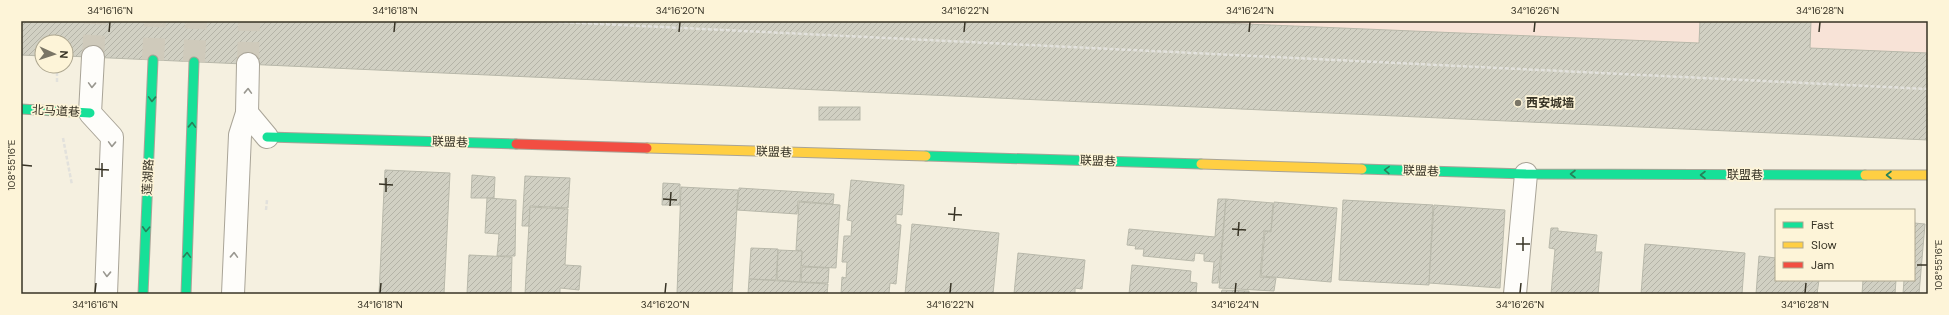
<svg xmlns="http://www.w3.org/2000/svg" width="1949" height="315" font-family="'DM Sans','Noto Sans SC',sans-serif">
	<defs>
		<pattern id="building-hatch" width="6" height="6" patternUnits="userSpaceOnUse"><rect width="6" height="6" fill="#d1d0c3"/><path d="M-1 1l2-2M0 6l6-6M5 7l2-2" fill="none" stroke="#b4b3a7"/></pattern>
	</defs>
	<rect width="100%" height="100%" fill="#f5f0e0"/>
	<g fill="#f8e3d7">
		<path d="M1174,21H1700L1699,43Z"/>
		<path d="M1811,21H1928V53L1810,48Z"/>
	</g>
	<g fill="url(#building-hatch)" stroke="#b8b8aa">
		<path d="M21,21H1174L1699,43L1700,21H1811L1810,48L1928,53V140L66,56V42H42V56L21,55Z"/>
		<rect x="819" y="107" width="41" height="13"/>
		<path d="M385,170L450,173L444,294H379Z"/>
		<path d="M472,175L495,177L494,198H471Z"/>
		<path d="M525,176L570,178L568,208L530,206L529,226H522Z"/>
		<path d="M851,180L904,185L902,215L896,214V224L901,225L896,284L890,283L889,293L894,294H841L842,277L846,278L847,262H842L844,236H851L852,221L847,220Z"/>
		<path d="M663,183L680,184V205H662Z"/>
		<path d="M681,187L738,190L732,294H677Z"/>
		<path d="M739,188L834,194L833,204L798,201L797,214L737,210Z"/>
		<path d="M487,198L516,200L515,256H497L499,234L485,233Z"/>
		<path d="M1218,199H1226L1218,283H1212L1214,262L1204,261V254L1195,253L1194,261L1143,256L1144,249H1135L1136,246L1127,245L1129,229L1215,237Z"/>
		<path d="M1226,199L1273,203L1271,231H1264L1260,277L1276,278L1274,291L1219,288Z"/>
		<path d="M1343,200L1433,205L1429,285L1339,280Z"/>
		<path d="M799,202L840,205L836,268L801,266L802,251L796,250Z"/>
		<path d="M1274,202L1337,208L1331,282L1261,276L1265,231L1271,232Z"/>
		<path d="M1434,205L1505,210L1500,288L1429,283Z"/>
		<path d="M530,207L568,209L565,265L581,266L579,290L560,288V294H525Z"/>
		<path d="M1914,223L1925,224L1919,294H1903L1904,280H1914Z"/>
		<path d="M912,224L999,233L993,294H905Z"/>
		<path d="M1551,228H1558V231L1597,235L1595,252H1602L1598,294H1551L1555,249L1549,248Z"/>
		<path d="M1645,244L1745,253L1742,294H1641Z"/>
		<path d="M751,248L778,249L776,280L749,279Z"/>
		<path d="M778,250L802,251L800,282L777,280Z"/>
		<path d="M1018,253L1085,260L1082,289L1075,288V294H1014Z"/>
		<path d="M469,255L512,257L511,294H467Z"/>
		<path d="M1759,256L1776,258V280H1819L1817,294H1756Z"/>
		<path d="M1132,265L1191,271L1190,282L1197,283L1196,294H1129Z"/>
		<path d="M802,267L829,268L828,283L801,282Z"/>
		<path d="M749,279L828,284L827,294H748Z"/>
		<path d="M1863,280H1896L1895,294H1862Z"/>
		<path d="M1222,290L1249,291V294H1221Z"/>
	</g>
	<g fill="none" stroke-linecap="round" stroke-linejoin="round">
		<g stroke="#cfcabb" stroke-width="22" stroke-dasharray="22 11" stroke-linecap="butt">
			<path d="M93,57L95,21"/>
			<path d="M248,64L249,21"/>
		</g>
		<g stroke="#cfcabb" stroke-width="22" stroke-dasharray="22 11" stroke-linecap="butt">
			<path d="M153,60L155,21"/>
			<path d="M194,62L196,21"/>
		</g>
		<defs>
			<g id="street">
				<path d="M93,57L90,113L112,137L106,294"/>
				<path d="M248,64L247,113L267,137"/>
				<path d="M233,294L240,135L247,113"/>
				<path d="M1515,294L1526,174"/>
			</g>
			<g id="fast">
				<path d="M21,109L90,113"/>
				<path d="M267,137L516,144"/>
				<path d="M926,156L1201,164"/>
				<path d="M1362,169L1526,174L1865,175"/>
				<path d="M143,294L153,60"/>
				<path d="M186,294L194,62"/>
			</g>
			<g id="slow">
				<path d="M647,148L926,156"/>
				<path d="M1201,164L1362,169"/>
				<path d="M1865,175H1928"/>
			</g>
			<path id="jam" d="M516,144L647,148"/>
		</defs>
		<use href="#street" stroke="#a9a497" stroke-width="24"/>
		<use href="#fast" stroke="#a9a497" stroke-width="11"/>
		<use href="#slow" stroke="#a9a497" stroke-width="11"/>
		<use href="#jam" stroke="#a9a497" stroke-width="11"/>
		<g stroke="#e2e1dc" stroke-width="2.5" stroke-dasharray="4 2" stroke-linecap="butt">
			<path d="M540,21L1928,89"/>
			<path d="M57,66V83"/>
			<path d="M63,138L72,185"/>
			<path d="M266,210L267,200"/>
		</g>
		<use href="#street" stroke="#fefdfa" stroke-width="22"/>
		<use href="#fast" stroke="#16e098" stroke-width="9"/>
		<use href="#slow" stroke="#ffcf43" stroke-width="9"/>
		<use href="#jam" stroke="#f24e42" stroke-width="9"/>
	</g>
	<defs><path id="oneway-chevron" d="M-2-3.5L2.5 0L-2 3.5" fill="none" stroke-width="1.6" stroke-linecap="round" stroke-linejoin="round"/></defs>
	<g stroke="#9a9890">
		<use href="#oneway-chevron" transform="translate(92 85) rotate(92)"/>
		<use href="#oneway-chevron" transform="translate(248 91) rotate(-88)"/>
		<use href="#oneway-chevron" transform="translate(112 144) rotate(92)"/>
		<use href="#oneway-chevron" transform="translate(234 255) rotate(-88)"/>
		<use href="#oneway-chevron" transform="translate(107 274) rotate(92)"/>
	</g>
	<g stroke="#288159">
		<use href="#oneway-chevron" transform="translate(152 99) rotate(92)"/>
		<use href="#oneway-chevron" transform="translate(192 125) rotate(-88)"/>
		<use href="#oneway-chevron" transform="translate(1387 170) rotate(-178)"/>
		<use href="#oneway-chevron" transform="translate(1573 174) rotate(-180)"/>
		<use href="#oneway-chevron" transform="translate(1703 175) rotate(-180)"/>
		<use href="#oneway-chevron" transform="translate(1889 175) rotate(-180)"/>
		<use href="#oneway-chevron" transform="translate(146 229) rotate(93)"/>
		<use href="#oneway-chevron" transform="translate(187 255) rotate(-88)"/>
	</g>
	<path fill="none" stroke="#373325" stroke-width="1.5" d="M109,32L110,22M394,32L395,22M679,32L680,22M964,32L965,22M1249,32L1250,22M1534,32L1535,22M1819,32L1820,22M22,165L32,166M95,169L109,170M102,177V163M379,184L393,185M386,192V178M663,199L677,200M670,206L671,192M948,214L962,215M954,221L955,207M1232,229L1246,230M1238,236L1239,222M1516,244H1530M1523,251V237M1917,265H1927M95,293L96,283M380,293L381,283M665,293L666,283M950,293L951,283M1235,293L1236,283M1520,293L1521,283M1805,293L1806,283"/>
	<circle fill="#7a7566" stroke="#fdf4d8" stroke-width="1.5" cx="1518" cy="103" r="4"/>
	<g text-anchor="middle" stroke-width="3.5" stroke-linejoin="round" paint-order="stroke">
		<g font-size="12" font-weight="bold" fill="#373325" stroke="#fdf4d8" text-anchor="start">
			<text x="1526" y="107">西安城墙</text>
		</g>
		<g font-size="12" fill="#373325" stroke="#fdf4d8">
			<text transform="translate(56 111) rotate(3)" y="4">北马道巷</text>
			<text transform="translate(450 142) rotate(2)" y="4">联盟巷</text>
			<text transform="translate(774 152) rotate(2)" y="4">联盟巷</text>
			<text transform="translate(1098 161) rotate(2)" y="4">联盟巷</text>
			<text transform="translate(1421 171) rotate(2)" y="4">联盟巷</text>
			<text x="1745" y="179">联盟巷</text>
			<text transform="translate(148 177) rotate(-87)" y="4">莲湖路</text>
		</g>
	</g>
	<rect width="1949" height="315" fill="none" stroke="#fdf4d8" stroke-width="44"/>
	<rect x="1775" y="209" width="140" height="72" fill="#fdf4d8" stroke="#aea790"/>
	<rect x="1783" y="222" width="20" height="6" fill="#16e098" stroke="#aea790"/>
	<text x="1811" y="229" font-size="12" fill="#373325">Fast</text>
	<rect x="1783" y="242" width="20" height="6" fill="#ffcf43" stroke="#aea790"/>
	<text x="1811" y="249" font-size="12" fill="#373325">Slow</text>
	<rect x="1783" y="262" width="20" height="6" fill="#f24e42" stroke="#aea790"/>
	<text x="1811" y="269" font-size="12" fill="#373325">Jam</text>
	<g transform="translate(54 54) rotate(93)"><circle r="19" fill="#fdf4d8" stroke="#aea790"/>
	<path d="M0-3L7 15L0 10L-7 15Z" fill="#7a7566"/>
	<text y="-6" font-size="11" font-weight="bold" text-anchor="middle" fill="#373325">N</text>
	</g>
	<rect x="22" y="22" width="1905" height="271" fill="none" stroke="#373325" stroke-width="1.5"/>
	<g font-size="10" text-anchor="middle" fill="#373325">
		<text x="110" y="14">34°16'16"N</text>
		<text x="395" y="14">34°16'18"N</text>
		<text x="680" y="14">34°16'20"N</text>
		<text x="965" y="14">34°16'22"N</text>
		<text x="1250" y="14">34°16'24"N</text>
		<text x="1535" y="14">34°16'26"N</text>
		<text x="1820" y="14">34°16'28"N</text>
		<text transform="translate(11 165) rotate(-90)" y="4">108°55'16"E</text>
		<text transform="translate(1938 265) rotate(-90)" y="4">108°55'16"E</text>
		<text x="95" y="308">34°16'16"N</text>
		<text x="380" y="308">34°16'18"N</text>
		<text x="665" y="308">34°16'20"N</text>
		<text x="950" y="308">34°16'22"N</text>
		<text x="1235" y="308">34°16'24"N</text>
		<text x="1520" y="308">34°16'26"N</text>
		<text x="1805" y="308">34°16'28"N</text>
	</g>
</svg>
